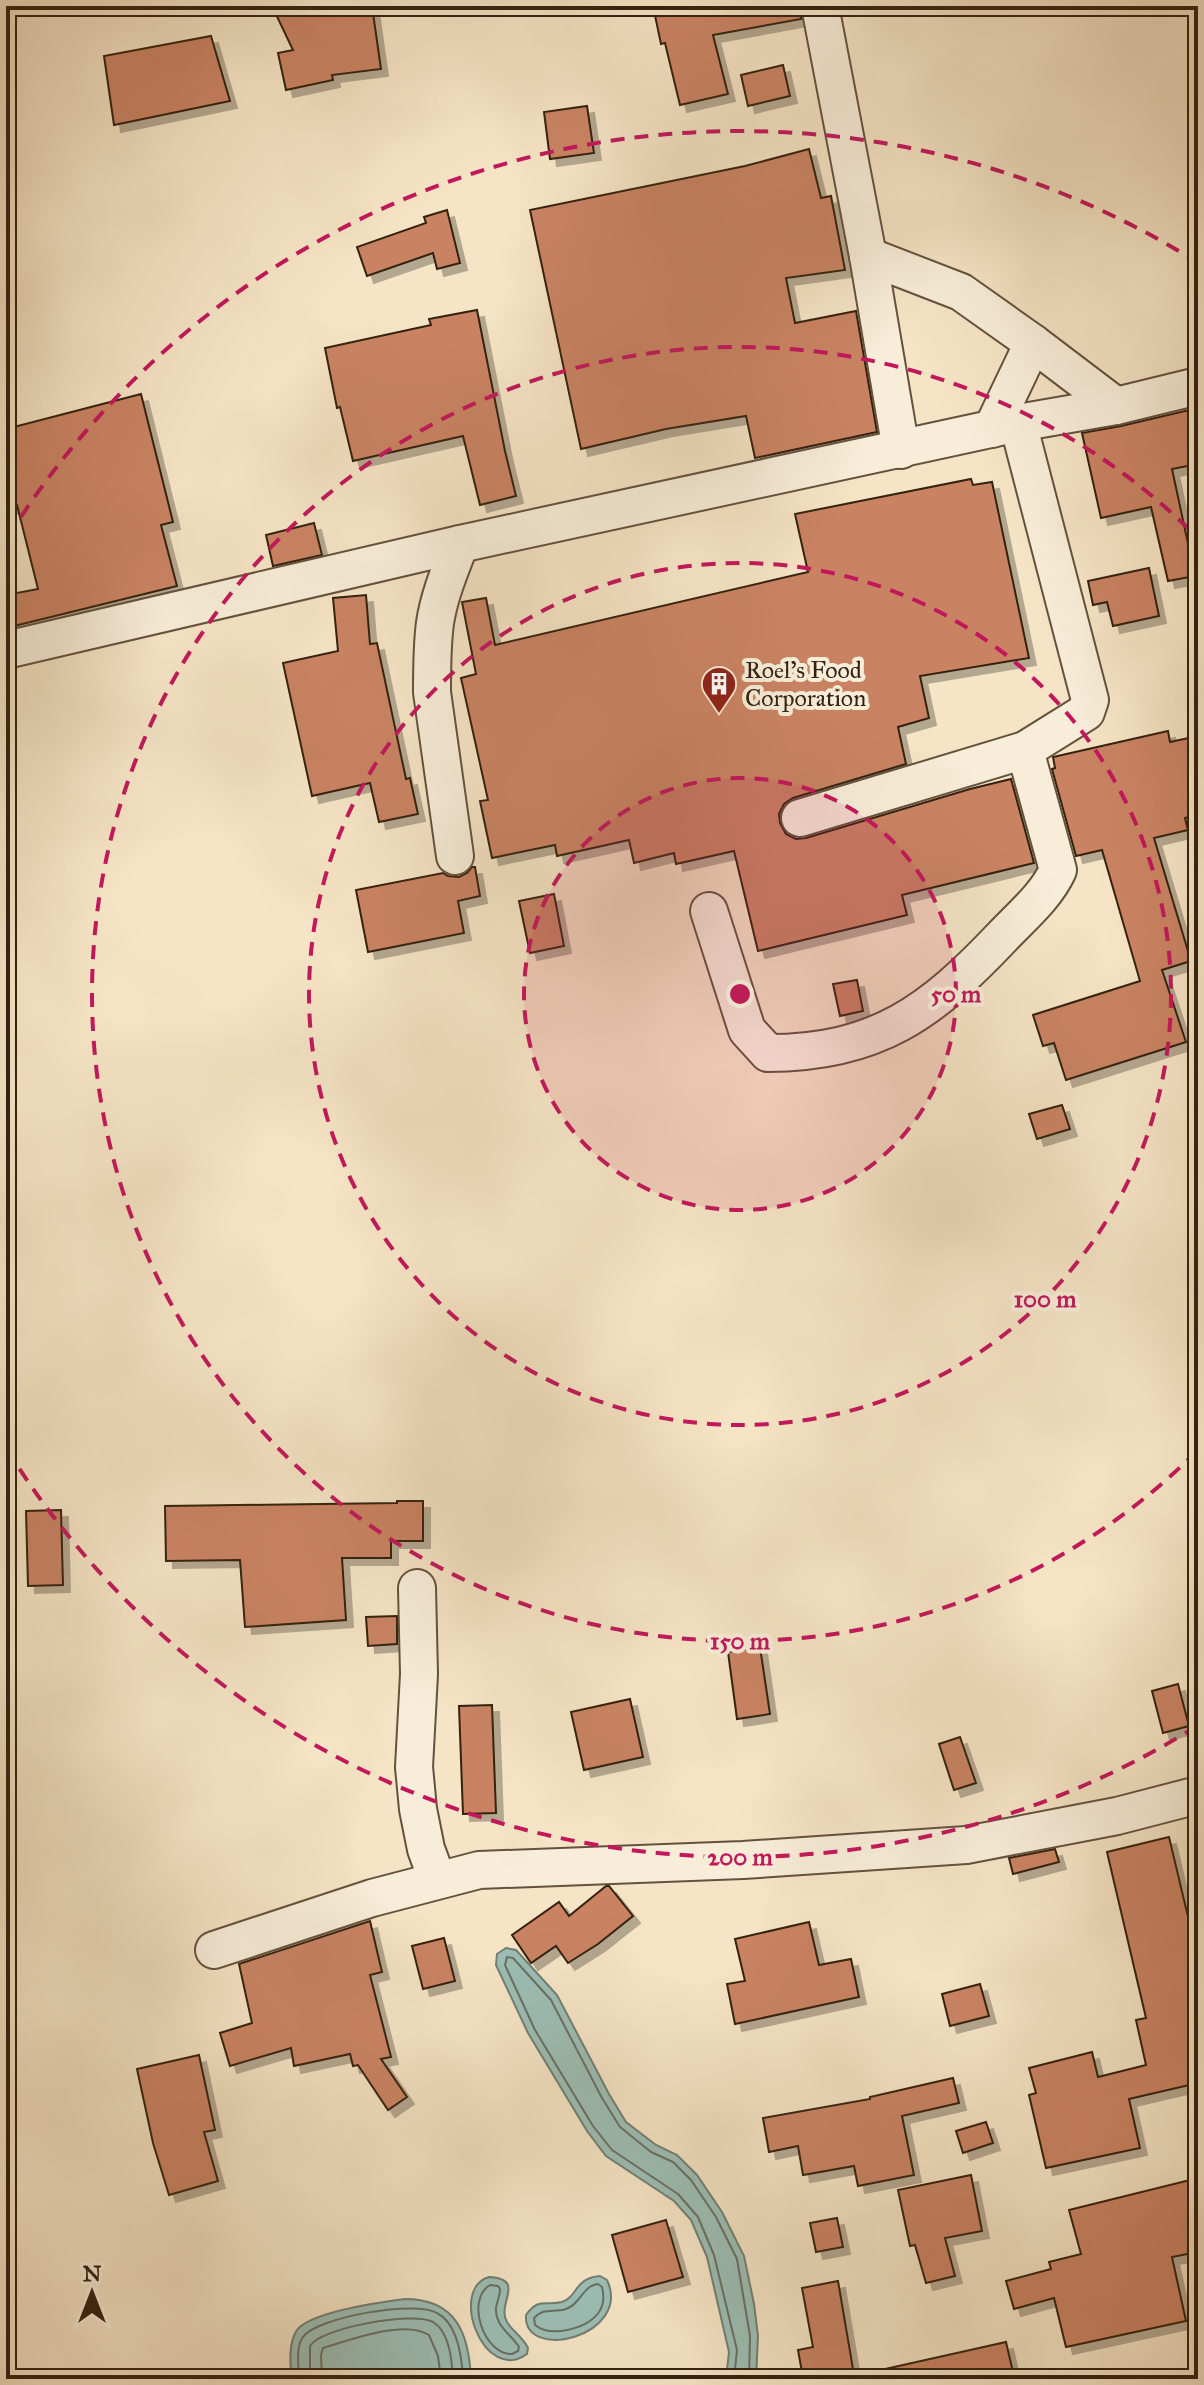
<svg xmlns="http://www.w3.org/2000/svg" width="1204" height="2385" font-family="'IM FELL Great Primer',serif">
	<defs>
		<filter id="shadow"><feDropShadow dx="7" dy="7" stdDeviation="0" flood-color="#0004"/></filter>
	</defs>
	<rect width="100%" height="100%" fill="#f5e4c5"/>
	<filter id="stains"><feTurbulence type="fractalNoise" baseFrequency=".0025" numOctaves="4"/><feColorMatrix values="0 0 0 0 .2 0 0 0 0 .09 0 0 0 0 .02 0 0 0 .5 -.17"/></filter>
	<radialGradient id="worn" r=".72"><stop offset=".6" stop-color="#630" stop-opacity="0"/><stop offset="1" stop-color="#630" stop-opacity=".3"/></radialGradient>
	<g fill="#9cbeb5" stroke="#727f73" stroke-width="2">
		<path d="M506,1948L516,1950L557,1995L609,2094L626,2122L656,2145L677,2155L697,2175L722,2212L744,2256L754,2304L758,2336L756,2379H726L729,2352L707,2257L691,2220L674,2201L606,2156L587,2131L528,2033L496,1965L497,1954Z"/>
		<path d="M600,2276L607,2280C633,2336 523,2363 526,2315C539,2297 545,2306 562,2302C578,2297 574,2278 600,2276Z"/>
		<path d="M489,2277C527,2279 496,2304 507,2322C513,2332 523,2337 528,2348L527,2354C484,2385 448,2289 489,2277Z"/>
		<path d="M405,2299C456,2299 469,2333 471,2379H292C290,2364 288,2343 297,2330C311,2312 382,2302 405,2299Z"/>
	</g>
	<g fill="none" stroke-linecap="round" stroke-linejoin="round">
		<g stroke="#687063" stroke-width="2">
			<path d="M598,2284L602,2287C604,2295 604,2305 599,2312C587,2329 551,2338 535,2325L534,2318C544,2307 553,2313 566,2309C581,2304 582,2286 598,2284Z"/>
			<path d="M490,2285L498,2286L500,2289C500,2296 497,2301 496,2308C495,2326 510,2333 519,2347L518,2351L512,2354C484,2355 465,2300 490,2285Z"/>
			<path d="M299,2379C299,2367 295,2348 303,2337C317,2317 416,2300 437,2313C458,2324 462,2358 463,2379"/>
			<path d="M310,2379V2346C320,2328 413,2311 433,2322C450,2332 452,2362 453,2379"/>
			<path d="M322,2379L321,2355L323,2348C350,2340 405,2319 429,2335L438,2356L441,2379"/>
			<path d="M734,2379L737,2350L714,2255L698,2217L678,2194L612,2150L593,2126L535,2030L505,1965L507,1957L513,1958L551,2000L602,2098L620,2127L651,2152L673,2162L691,2180L716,2217L737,2259L750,2336L749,2379"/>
		</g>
	</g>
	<g fill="#c98363" stroke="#342111" stroke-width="2" filter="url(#shadow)">
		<path d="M272,6H372L381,69L332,75L333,80L286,90L278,53L293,50Z"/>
		<path d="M653,6H800L801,19L713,35L728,94L680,105L665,43L661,44Z"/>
		<path d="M211,36L230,101L114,125L104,56Z"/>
		<path d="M783,65L790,96L748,106L741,75Z"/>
		<path d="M587,106L594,153L550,159L544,112Z"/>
		<path d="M809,149L821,198L831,196L845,270L786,278L795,323L856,311L877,432L755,458L746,416L666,429L581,449L530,210L745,166Z"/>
		<path d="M447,210L460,263L437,269L433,253L367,276L357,247L426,223L424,217Z"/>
		<path d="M477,310L505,451L516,496L480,505L463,436L353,461L340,407L337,408L325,348L431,325L429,319Z"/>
		<path d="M141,394L173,522L161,525L177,586L6,628V595L38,589L17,505L6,508V429Z"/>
		<path d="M1198,408V464L1172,469L1195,576L1168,581L1151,507L1101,518L1082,433L1121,426Z"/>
		<path d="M971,479L973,485L992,482L1029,658L920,676L929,718L898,727L906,764L793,798L784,804L779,814L780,823L786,834L796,839L806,838L970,789L1011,779L1034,863L902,895L907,915L758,951L734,851L676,864L674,853L634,863L629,840L557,856L555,845L492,858L480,801L488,800L461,678L476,674L462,602L486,598L495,645L808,572L795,514Z"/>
		<path d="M314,523L322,555L273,566L266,535Z"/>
		<path d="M1149,568L1159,616L1113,626L1107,602L1093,605L1088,581Z"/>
		<path d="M366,595L370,644L377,643L406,779L410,778L418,814L379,822L370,783L312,796L283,663L338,651L333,598Z"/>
		<path d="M1168,731L1170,742L1198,736V815L1185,818L1188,830L1154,838L1191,961L1162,970L1186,1042L1066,1080L1054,1043L1043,1046L1033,1015L1140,981L1102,850L1076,856L1052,769L1055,768L1053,757Z"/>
		<path d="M472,867H475L480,896L458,901L464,933L368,952L356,890L443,873L448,876L459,877L467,873Z"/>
		<path d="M554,894L564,946L530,953L519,901Z"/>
		<path d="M857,980L863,1011L840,1016L833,984Z"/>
		<path d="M1062,1105L1070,1129L1037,1139L1029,1114Z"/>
		<path d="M397,1501H423V1541H391V1558H342L346,1620L245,1627L240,1560L166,1561L165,1506L397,1503Z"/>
		<path d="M61,1510L63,1585L28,1586L26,1511Z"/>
		<path d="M397,1616V1644L368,1646L366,1617Z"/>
		<path d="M760,1647L770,1714L737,1719L728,1652Z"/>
		<path d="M1178,1684L1189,1726L1163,1733L1152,1691Z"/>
		<path d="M630,1699L643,1757L584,1770L571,1712Z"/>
		<path d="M492,1705L496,1813L463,1814L459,1706Z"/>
		<path d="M960,1737L976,1783L954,1790L939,1744Z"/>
		<path d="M1169,1837L1195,1946L1192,1947L1198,1972V2083L1129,2099L1140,2148L1046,2168L1029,2095L1036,2093L1029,2068L1092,2052L1098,2077L1146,2065L1136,2020L1146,2018L1107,1852Z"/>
		<path d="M1055,1849L1059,1862L1013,1874L1009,1858Z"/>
		<path d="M606,1886H609L633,1916L598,1944L568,1963L556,1946L531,1963L512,1935L559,1902L569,1916Z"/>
		<path d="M370,1921L382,1972L370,1975L391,2057L381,2059L407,2097L388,2110L358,2065L353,2066L350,2054L294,2066L291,2048L230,2066L220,2033L252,2023L239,1964Z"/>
		<path d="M809,1922L819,1965L851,1959L859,1997L735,2024L727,1984L745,1981L735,1939Z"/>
		<path d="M444,1938L455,1981L423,1989L412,1946Z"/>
		<path d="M980,1984L989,2016L950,2026L942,1994Z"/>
		<path d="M199,2055L215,2130L204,2132L218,2181L169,2195L153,2143L137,2069Z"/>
		<path d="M953,2078L959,2103L902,2116L914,2175L858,2186L854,2166L803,2175L798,2146L769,2152L763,2118L870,2099V2097Z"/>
		<path d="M986,2122L993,2143L963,2153L956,2131Z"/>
		<path d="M971,2175L982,2231L945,2238L955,2276L926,2283L915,2245L910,2246L898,2190Z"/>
		<path d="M1198,2178V2252L1172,2257L1186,2321L1066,2347L1054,2298L1014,2309L1006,2281L1051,2269L1049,2262L1081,2254L1069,2210Z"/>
		<path d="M837,2218L843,2247L816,2252L810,2223Z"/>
		<path d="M666,2220L683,2277L628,2292L612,2235Z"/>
		<path d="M838,2281L853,2369L803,2378L798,2350L813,2347L802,2288Z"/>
		<path d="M1006,2342L1013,2372L981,2379H886L885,2369Z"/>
	</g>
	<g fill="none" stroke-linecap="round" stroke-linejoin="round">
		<defs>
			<g id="minor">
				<path d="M820,6L868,256L901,450"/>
				<path d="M868,256L961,292L1033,343L1116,406"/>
				<path d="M992,429L1033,343"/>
				<path d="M6,650L460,544L1018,423L1116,406L1198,386"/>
				<path d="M800,818L1025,750L1086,712L1090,700L1018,423"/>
				<path d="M455,856L432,692C432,669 432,645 435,623C439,596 450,570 460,544"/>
				<path d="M709,911L747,1030L768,1053C877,1053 931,1012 1003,936C1023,915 1046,896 1058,870L1025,750"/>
				<path d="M417,1588L419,1674L414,1767L418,1809L426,1849L437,1879"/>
				<path d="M214,1950L372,1898L479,1870L743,1860L966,1845L1117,1816L1198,1795"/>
			</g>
		</defs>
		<use href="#minor" stroke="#64523e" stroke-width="40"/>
		<use href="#minor" stroke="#f8edd9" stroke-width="36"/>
	</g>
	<circle cx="740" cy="994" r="216" fill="#c2185b" fill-opacity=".12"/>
	<g fill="none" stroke="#c2185b" stroke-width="4" stroke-dasharray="14 10">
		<circle cx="740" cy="994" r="216"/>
		<circle cx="740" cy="994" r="431"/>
		<path d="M1197 1451A647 647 0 1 1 1197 537"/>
		<path d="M1197 1726A863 863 0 0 1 8 1451M8 537A863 863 0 0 1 1197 262"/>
	</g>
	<defs>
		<symbol id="building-pin" viewBox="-11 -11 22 30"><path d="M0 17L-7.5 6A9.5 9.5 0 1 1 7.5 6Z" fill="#8f2418" stroke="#f8edd9"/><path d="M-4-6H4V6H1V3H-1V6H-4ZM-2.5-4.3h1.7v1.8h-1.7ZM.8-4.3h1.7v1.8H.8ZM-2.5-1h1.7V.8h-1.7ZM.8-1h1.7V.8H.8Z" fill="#fff"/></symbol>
	</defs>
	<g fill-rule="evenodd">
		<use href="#building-pin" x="699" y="664" width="40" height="54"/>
	</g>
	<g text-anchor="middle" stroke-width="8" stroke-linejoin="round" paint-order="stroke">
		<g font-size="24" fill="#342111" stroke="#f8edd9" text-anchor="start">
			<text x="745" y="678">Roel's Food<tspan x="745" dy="28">Corporation</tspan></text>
		</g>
	</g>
	<circle cx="740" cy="994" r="12" fill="#c2185b" stroke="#f8edd9" stroke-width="4"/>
	<g font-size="24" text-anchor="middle" font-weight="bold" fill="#c2185b" stroke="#f8edd9" stroke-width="8" stroke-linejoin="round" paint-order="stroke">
		<text x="956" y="1002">50 m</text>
		<text x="1045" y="1307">100 m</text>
		<text x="740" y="1649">150 m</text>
		<text x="740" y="1865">200 m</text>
	</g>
	<rect width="1204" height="2385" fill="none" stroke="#f5e4c5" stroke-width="32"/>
	<rect x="8" y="8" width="1188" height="2369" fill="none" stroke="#342111" stroke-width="4"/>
	<rect x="16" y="16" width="1172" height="2353" fill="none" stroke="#342111" stroke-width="2"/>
	<g transform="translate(92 2293)" stroke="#f8edd9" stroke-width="6" paint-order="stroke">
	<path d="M0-6L14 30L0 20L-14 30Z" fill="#342111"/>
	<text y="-12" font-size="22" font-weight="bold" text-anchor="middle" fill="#342111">N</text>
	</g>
	<rect width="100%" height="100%" filter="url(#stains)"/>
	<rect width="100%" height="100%" fill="url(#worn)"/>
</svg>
